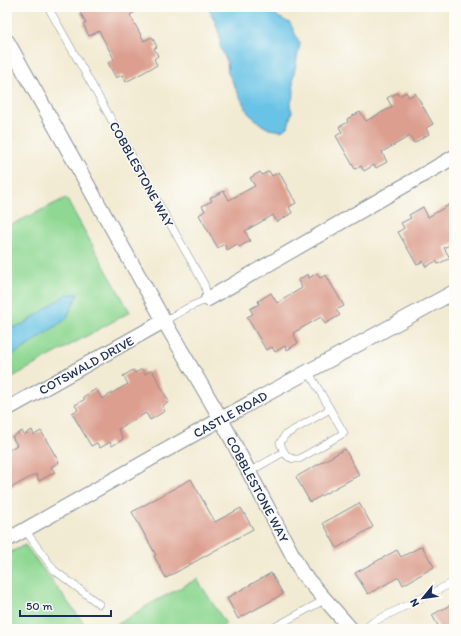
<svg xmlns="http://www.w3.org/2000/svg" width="461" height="636" font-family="Itim,sans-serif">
	<rect width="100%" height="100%" fill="#fdfcf7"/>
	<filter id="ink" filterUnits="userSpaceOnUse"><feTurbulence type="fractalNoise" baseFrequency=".025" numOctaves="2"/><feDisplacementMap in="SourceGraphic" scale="8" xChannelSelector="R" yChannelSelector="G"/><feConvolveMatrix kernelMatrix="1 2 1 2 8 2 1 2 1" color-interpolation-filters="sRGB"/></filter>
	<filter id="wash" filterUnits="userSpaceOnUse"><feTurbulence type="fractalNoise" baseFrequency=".012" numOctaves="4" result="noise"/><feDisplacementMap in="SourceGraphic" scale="16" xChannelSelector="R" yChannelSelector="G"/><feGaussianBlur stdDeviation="0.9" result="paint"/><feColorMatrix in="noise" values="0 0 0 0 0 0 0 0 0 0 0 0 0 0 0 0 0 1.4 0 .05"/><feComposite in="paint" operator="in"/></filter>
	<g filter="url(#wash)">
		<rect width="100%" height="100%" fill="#f2ebd3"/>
		<g fill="#8fd893" stroke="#558478">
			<path d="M66,198L130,312L7,380V227Z"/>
			<path d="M25,545L88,629H7V554Z"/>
			<path d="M197,579L226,624L219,629H110L150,604Z"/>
		</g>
		<g fill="#68c3e6" stroke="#4279a2">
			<path d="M208,7H268L269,11L275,13L278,17L290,23L300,44L293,79L294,93L290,106L292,111L288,127L281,131L269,129L262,125L248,113L228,73L227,62L220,46V36L214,19Z"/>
			<path d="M67,294H78L66,319L23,349L7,358V330L25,323Z"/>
		</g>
		<g id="blocks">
			<g fill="#dc9f8f">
				<path d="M90,7H144L130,15L144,41L152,37L157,47L154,48L158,56L154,59L157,65L126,82L122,75L116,78L108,63L114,59L99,31L89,36L83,24L86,23L80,12Z"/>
				<path d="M406,92L409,97L415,93L433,124L426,128L429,134L414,143L410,136L382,152L387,162L376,168L374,165L364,171L361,166L355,169L336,136L342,132L339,127L348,122L347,119L360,112L366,121L392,107L387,98L397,93L399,96Z"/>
				<path d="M269,171L272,176L279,172L296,203L289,207L292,213L277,222L273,215L245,231L250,241L239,247L237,244L227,250L224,244L218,248L199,215L205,211L202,206L212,201L210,198L224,191L229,200L255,186L250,178L260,172L262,175Z"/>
				<path d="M454,202V242L444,248L450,258L438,264L436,261L426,267L423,261L417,265L398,232L404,228L401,223L411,218L409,215L423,207L428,217Z"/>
				<path d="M317,273L320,278L326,275L344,306L336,310L340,315L325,324L321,317L293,333L298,343L287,350L285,346L275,352L272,347L266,350L247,317L253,314L250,309L259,304L258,301L271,293L277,303L302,288L298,280L308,274L309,278Z"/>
				<path d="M142,369L145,374L152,370L169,402L162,406L165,411L150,420L146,413L118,429L123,439L112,446L110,442L100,448L97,443L91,446L72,413L78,410L75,405L85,399L83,397L96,389L102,399L128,384L123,376L133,370L135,373Z"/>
				<path d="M32,430L34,435L41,431L59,462L51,467L55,472L39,481L36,474L7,490V451L17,445L12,437L22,431L24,435Z"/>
				<path d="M345,449L359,475L310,502L296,477Z"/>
				<path d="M191,479L215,522L241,508L253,529L166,578L154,556L156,555L132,512Z"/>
				<path d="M359,503L373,527L337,548L323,523Z"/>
				<path d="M422,546L434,567L403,585L399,577L368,594L355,573L397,550L401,557Z"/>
				<path d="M271,573L283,594L238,619L227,598Z"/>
				<path d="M454,603V629H440L432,615Z"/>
			</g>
		</g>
	</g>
	<g filter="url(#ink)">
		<use href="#blocks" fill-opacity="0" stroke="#868d98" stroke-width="1"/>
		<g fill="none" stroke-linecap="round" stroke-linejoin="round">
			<defs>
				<g id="service">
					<path d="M48,7L204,284L208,299L189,307L164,321"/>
					<path d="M308,371L344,433L299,459C287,460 284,453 280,443L285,435L330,409"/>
					<path d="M249,472L284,452"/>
					<path d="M25,530L54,570L99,604"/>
					<path d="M271,629L326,599"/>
					<path d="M365,629L373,622L450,584"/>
				</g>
				<g id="minor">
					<path d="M7,41L164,321L221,419L302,573L351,629"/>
					<path d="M208,299L454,157"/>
					<path d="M7,409L164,321"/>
					<path d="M7,540L221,419L454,292"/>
				</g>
			</defs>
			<use href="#service" stroke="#868d98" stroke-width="8"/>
			<use href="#minor" stroke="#868d98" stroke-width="16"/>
			<use href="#service" stroke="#fff" stroke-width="7"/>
			<use href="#minor" stroke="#fff" stroke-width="14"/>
		</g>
	</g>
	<g text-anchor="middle" stroke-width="3" stroke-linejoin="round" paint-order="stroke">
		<g font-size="13" fill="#1b2f5e" stroke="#fdfcf7">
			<text transform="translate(142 174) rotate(61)" y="5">COBBLESTONE WAY</text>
			<text transform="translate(86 365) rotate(-29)" y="5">COTSWALD DRIVE</text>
			<text transform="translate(230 414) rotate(-29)" y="5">CASTLE ROAD</text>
			<text transform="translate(258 489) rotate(62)" y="5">COBBLESTONE WAY</text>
		</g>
	</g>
	<rect width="461" height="636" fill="none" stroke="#fdfcf7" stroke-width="24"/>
	<g transform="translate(423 598) rotate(241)" stroke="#fdfcf7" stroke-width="3" paint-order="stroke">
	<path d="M0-3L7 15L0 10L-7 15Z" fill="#1b2f5e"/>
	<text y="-6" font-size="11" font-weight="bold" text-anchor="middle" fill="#1b2f5e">N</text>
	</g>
	<path d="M20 610v6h91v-6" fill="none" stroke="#1b2f5e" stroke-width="2"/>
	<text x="26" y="610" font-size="12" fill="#1b2f5e" stroke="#fdfcf7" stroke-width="3" paint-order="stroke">50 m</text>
</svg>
